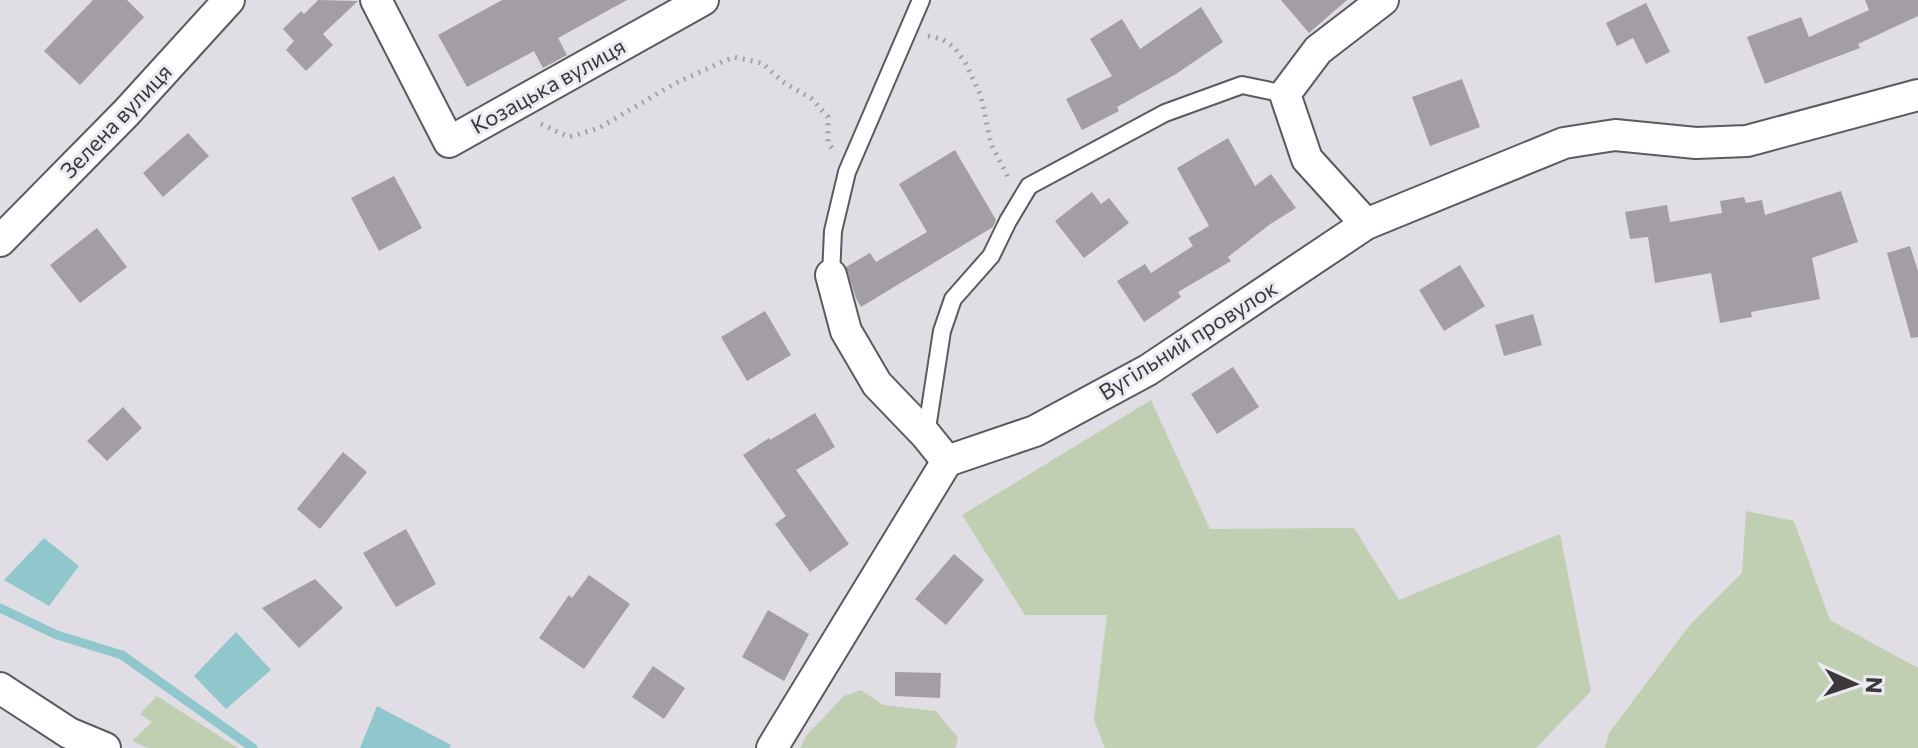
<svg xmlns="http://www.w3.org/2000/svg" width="1918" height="748" font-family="Commissioner,sans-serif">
	<rect width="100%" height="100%" fill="#e1dde4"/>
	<g fill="#c0cfb2">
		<path d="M1151,400L1210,529L1354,528L1399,600L1560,534L1591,691L1536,748H1105L1094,720L1107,615H1025L962,515Z"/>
		<path d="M1746,511L1794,521L1830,620L1918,668V748H1605L1609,733L1689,626L1742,573Z"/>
		<path d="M861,690L883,705L936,711L958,738L955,748H800L807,735L844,696Z"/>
		<path d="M157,696L230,743L238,748H148L132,741L152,722L140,714Z"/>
	</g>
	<g fill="#8fc7cd">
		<path d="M44,538L79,566L49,606L4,580Z"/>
		<path d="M236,632L271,670L226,709L194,676Z"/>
		<path d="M377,706L451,745L449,748H360Z"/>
	</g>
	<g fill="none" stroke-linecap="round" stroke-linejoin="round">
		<path stroke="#8fc7cd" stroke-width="9" d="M0,608L57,635L122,655L253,748"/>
	</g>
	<g fill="#a39ea5">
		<path d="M93,0H127L144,17L80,85L44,51Z"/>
		<path d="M318,0L358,1L323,34L333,45L306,71L286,50L294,41L283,29L301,11L304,14Z"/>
		<path d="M502,0H627L558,38L567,55L543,68L534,51L467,87L438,35Z"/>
		<path d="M1281,0H1347L1309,33Z"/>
		<path d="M1865,0H1918V16L1858,44L1860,48L1765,84L1747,37L1801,17L1809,37L1869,10Z"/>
		<path d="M1646,3L1670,52L1646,64L1633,38L1617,46L1606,23Z"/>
		<path d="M1201,7L1223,42L1176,74L1117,107L1119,111L1082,130L1066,99L1112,76L1090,39L1122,19L1140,49Z"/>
		<path d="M1462,79L1480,127L1430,146L1412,97Z"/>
		<path d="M188,133L209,156L163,197L143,173Z"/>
		<path d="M1228,138L1255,186L1271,174L1296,208L1269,225L1228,257L1231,261L1178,292L1181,297L1144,322L1117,281L1145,264L1151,273L1193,246L1188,238L1209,226L1177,168Z"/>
		<path d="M955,150L996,220L993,227L861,307L856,298L846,267L870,253L876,262L927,232L899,184Z"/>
		<path d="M394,176L422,228L379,251L351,198Z"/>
		<path d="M1841,191L1858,242L1812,258L1820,299L1751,312L1752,317L1720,323L1711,273L1655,283L1648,237L1630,239L1625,212L1667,205L1670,222L1722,213L1720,201L1744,197L1746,203L1762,200L1765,215Z"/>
		<path d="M1092,192L1101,204L1109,198L1129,223L1084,258L1055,221Z"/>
		<path d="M97,228L127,267L80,303L50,265Z"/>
		<path d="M1910,246L1918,271V337L1911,338L1887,253Z"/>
		<path d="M1460,265L1485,306L1444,331L1419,290Z"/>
		<path d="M765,311L791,355L747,381L721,337Z"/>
		<path d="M1533,314L1542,345L1504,356L1495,325Z"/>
		<path d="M1233,367L1259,407L1217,434L1191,394Z"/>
		<path d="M123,407L142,428L107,461L87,441Z"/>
		<path d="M815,413L835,447L796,470L849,544L810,572L775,524L786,516L743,455L769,438L770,440Z"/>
		<path d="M343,452L367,472L320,529L297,509Z"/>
		<path d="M406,529L436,584L396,607L363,553Z"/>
		<path d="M954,554L984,580L946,625L915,599Z"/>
		<path d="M589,575L630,604L584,669L539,638L569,595L572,598Z"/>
		<path d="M315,579L343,608L299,648L262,608Z"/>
		<path d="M768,610L809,634L784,681L742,657Z"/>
		<path d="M653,666L685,688L664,719L632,697Z"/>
		<path d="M895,672L941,673L940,698L895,696Z"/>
	</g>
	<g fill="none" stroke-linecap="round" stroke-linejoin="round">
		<defs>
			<g id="lane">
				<path d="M831,275L833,231L847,172L921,0"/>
				<path d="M926,435L942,331L953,299L991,256L1008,221L1029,186L1165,113L1242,85L1285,94"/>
			</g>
			<g id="street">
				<path d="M376,0L449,142L703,0"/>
				<path d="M1366,224L1307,159L1285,94L1318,50L1383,0"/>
				<path d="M0,241L126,113L229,0"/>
				<path d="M831,275L846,331L877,384L926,435L947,461L1035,431L1148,370L1366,224L1564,143L1615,135L1696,143L1747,141L1918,95"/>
				<path d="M0,688L69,733L105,748"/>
				<path d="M772,748L947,461"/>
			</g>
		</defs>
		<use href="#lane" stroke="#5c595f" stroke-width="20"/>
		<use href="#street" stroke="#5c595f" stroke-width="34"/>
		<g stroke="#a4a1a7" stroke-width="5" stroke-dasharray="2 6" stroke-linecap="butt">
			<path d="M928,36L942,39L954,47L965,62L981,96L991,144L1008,177"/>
			<path d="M541,124L569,137L599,128L674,84L733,57L762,63L783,82L812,99L828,117V143L832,148"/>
		</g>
		<use href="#lane" stroke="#fff" stroke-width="16"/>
		<use href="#street" stroke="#fff" stroke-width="30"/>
	</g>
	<g text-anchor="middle" stroke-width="6" stroke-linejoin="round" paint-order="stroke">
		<g font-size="22" fill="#3b393c" stroke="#eeeaf1">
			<text transform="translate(548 86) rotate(-29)" y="8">Козацька вулиця</text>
			<text transform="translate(116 121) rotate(-46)" y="8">Зелена вулиця</text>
			<text transform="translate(1188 340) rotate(-32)" y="8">Вугільний провулок</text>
		</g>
	</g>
	<g transform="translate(1854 684) rotate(93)" stroke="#eeeaf1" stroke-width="6" paint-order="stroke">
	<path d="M0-6L14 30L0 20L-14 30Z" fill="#3b393c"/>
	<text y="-12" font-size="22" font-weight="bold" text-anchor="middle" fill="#3b393c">N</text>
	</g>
</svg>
